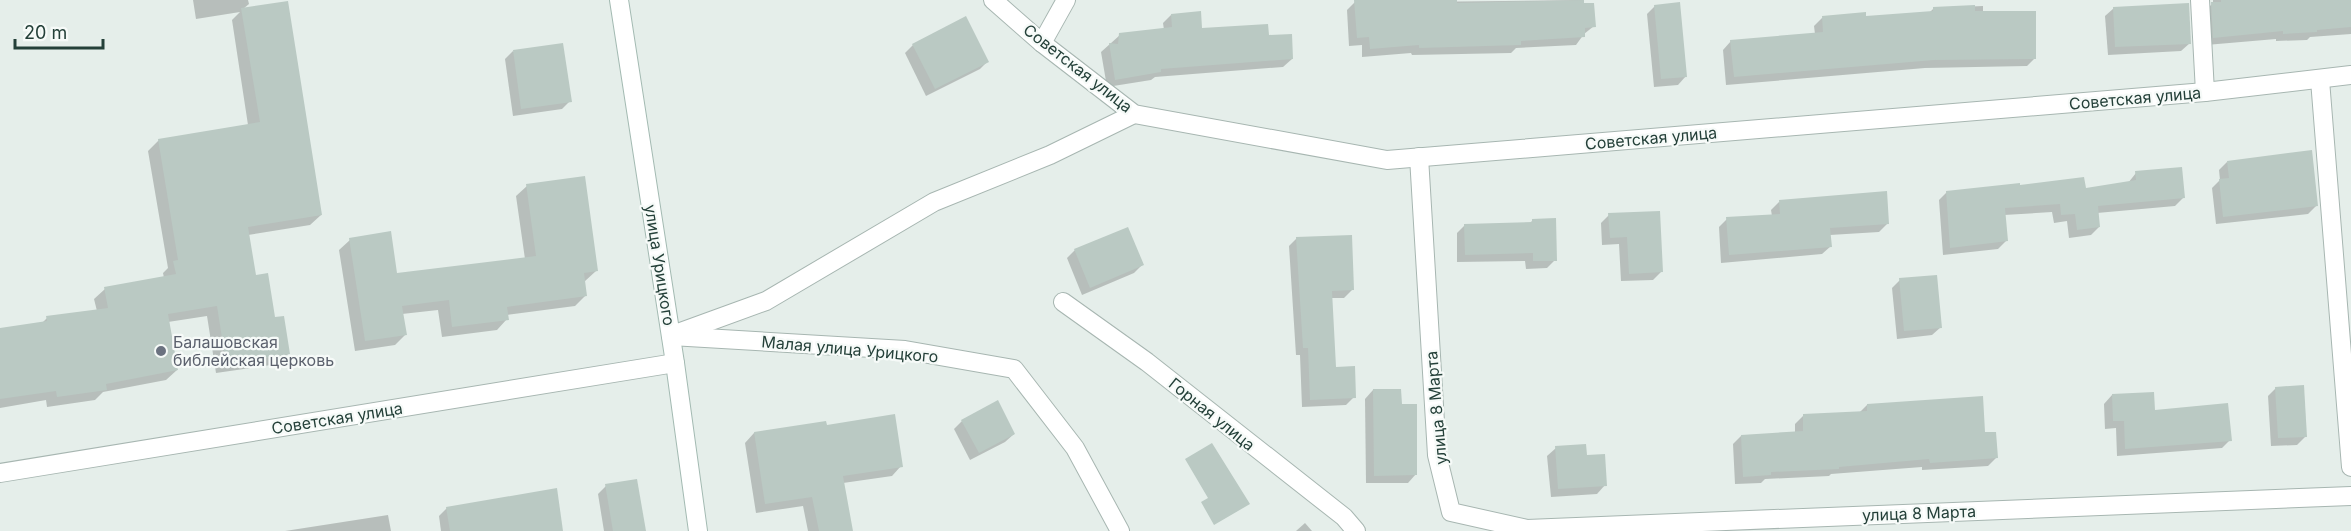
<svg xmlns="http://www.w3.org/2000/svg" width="2351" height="531" font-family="Inter,sans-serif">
	<rect width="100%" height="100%" fill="#e5eeea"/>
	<g fill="#0003">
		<path d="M193,0H248L249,4L243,9L321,215L310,225L248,235L255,277L288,354L278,364L216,373L207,316L168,322L177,370L166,380L103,392L95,400L47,407L46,400L0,408V329L41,324L47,318L97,311L94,299L105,289L164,278L163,273L168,268L148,151L159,140L248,125L232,20L240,12L196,19Z"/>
		<path d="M1377,0H1414V2L1583,0V5L1594,26L1584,34L1576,45L1516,48L1511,53L1412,55L1411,53L1362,57V45L1349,46L1347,10L1355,2Z"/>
		<path d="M2213,0H2351V34L2310,37L2307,40L2276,41V39L2206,45L2204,12L2213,3Z"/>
		<path d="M1655,6L1686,76L1678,85L1654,87L1647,14Z"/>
		<path d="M1983,6V12L2035,58L2027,66L1925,68L1726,85L1723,50L1731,41L1815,34L1814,26L1822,18L1865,17L1929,13L1934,8Z"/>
		<path d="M2114,8L2190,43L2181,51L2108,55L2105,16Z"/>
		<path d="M1171,15L1200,30L1292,59L1283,67L1155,77L1151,80L1107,87L1101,52L1120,35L1164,30L1163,23Z"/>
		<path d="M913,45L988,61L980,69L926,96L905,53Z"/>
		<path d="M513,51L570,101L562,109L513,116L505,59Z"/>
		<path d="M2227,162L2317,205L2308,214L2216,224L2212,188L2220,180L2219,170Z"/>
		<path d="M2136,173L2183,198L2175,206L2097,213L2099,227L2091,235L2069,238L2067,221L2054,223L2052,212L2004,215L2006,241L1998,249L1943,255L1939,200L1947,192L2018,187L2084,190L2128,183Z"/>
		<path d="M527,186L596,271L584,282L586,295L575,306L507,315V319L497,330L442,337L438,310L402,314L405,335L395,345L355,351L339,250L350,240L396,275L525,259L516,196Z"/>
		<path d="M1779,202L1887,224L1879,232L1830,235L1831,246L1822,254L1721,263L1719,227L1727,219L1772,216L1771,210Z"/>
		<path d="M1609,215L1661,272L1653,280L1621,281L1619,244L1602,245L1601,223Z"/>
		<path d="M1533,220L1555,260L1547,268L1526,269L1525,261L1457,262V233L1465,225L1529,224Z"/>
		<path d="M1297,238L1352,290L1344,298H1331L1334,369L1354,397L1346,405L1302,407L1300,355H1296L1289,246Z"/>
		<path d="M1075,250L1142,265L1134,273L1082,295L1067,258Z"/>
		<path d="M1900,280L1941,327L1932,335L1897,339L1892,288Z"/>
		<path d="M2276,388L2306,436L2297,445L2271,446L2268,396Z"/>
		<path d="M1373,390L1400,405L1416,474L1408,483H1366L1365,399Z"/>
		<path d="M2112,395L2230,440L2222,448L2117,456L2116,428L2105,429L2104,404Z"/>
		<path d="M1867,405L1996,458L1988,466L1922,470V467L1831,474L1829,476L1765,479L1761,483L1735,484L1733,444L1741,436L1795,433V424L1803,416L1859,413Z"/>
		<path d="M962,421L1014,434L1005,442L970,460L954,429Z"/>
		<path d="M825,426L901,466L892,476L843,483L852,531H808L803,506L756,513L745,443L754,433Z"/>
		<path d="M1556,448L1586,457L1605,485L1597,494L1551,497L1547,456Z"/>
		<path d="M606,486L644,531H604L598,494Z"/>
		<path d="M447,508L562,531H441L439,516Z"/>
		<path d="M388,515L391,531H285Z"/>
		<path d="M1305,523L1312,531H1296Z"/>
	</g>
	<g fill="#bac9c3">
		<path d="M1354,0H1457V3L1584,0V3H1594L1596,27L1585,28V37L1521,41V45L1419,48V45L1370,49L1369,37L1357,38Z"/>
		<path d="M2221,0H2351V27L2317,30V32L2283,34V31L2213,38L2211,2H2221Z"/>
		<path d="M288,1L322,215L248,227L256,275L268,273L275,317L284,316L290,354L226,364L217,306L168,314L178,370L106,384L107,390L57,397L56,391L0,399V328L47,321L46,316L108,308L104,287L176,274L173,261L178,260L158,139L260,122L241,8Z"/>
		<path d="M1680,2L1687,77L1661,79L1654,5Z"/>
		<path d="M2189,3L2191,44L2115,47L2113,7Z"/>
		<path d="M1975,5V11H2036V59L1934,60L1734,77L1730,40L1823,32L1822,16L1866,12V16L1933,11V7Z"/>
		<path d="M1201,11L1202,28L1268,24L1269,35L1292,34L1293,59L1161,69V72L1115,80L1109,43L1118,44L1119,33L1172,27L1171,14Z"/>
		<path d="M966,16L989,62L935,89L912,44Z"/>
		<path d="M563,43L572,102L521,109L513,50Z"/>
		<path d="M2312,150L2318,206L2223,217L2219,179L2229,178L2227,161Z"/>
		<path d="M2182,167L2185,198L2098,206L2100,227L2077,230L2075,214L2061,215L2060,204L2005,208L2008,241L1950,248L1946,191L2020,183V185L2084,177L2086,188L2136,180L2135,171Z"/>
		<path d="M585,176L598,271L584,273L587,296L507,307L509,320L452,327L449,300L402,306L407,335L365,341L349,238L391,231L397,273L536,256L526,184Z"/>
		<path d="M1887,191L1889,224L1830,228L1832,247L1729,255L1726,217L1780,214L1779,200Z"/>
		<path d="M1660,211L1663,272L1629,274L1627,237L1610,238L1608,213Z"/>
		<path d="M1556,218L1557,261H1533V253L1465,255L1464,224L1532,222V219Z"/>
		<path d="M1128,227L1144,265L1090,288L1074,249Z"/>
		<path d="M1352,235L1354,290L1332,291L1336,367L1355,366L1356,398L1310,400L1308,348H1303L1296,237Z"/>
		<path d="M1937,275L1942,328L1904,331L1899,278Z"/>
		<path d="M2304,385L2307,437L2278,438L2275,387Z"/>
		<path d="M1373,389H1401L1402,404H1417V475L1374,476Z"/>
		<path d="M2154,392L2155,410L2228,403L2232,441L2125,449L2124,421H2113L2112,394Z"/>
		<path d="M1983,396L1985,432H1996L1998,458L1930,463L1929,459L1839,467V469L1771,472V475L1743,477L1741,435L1803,431V414L1867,411V404Z"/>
		<path d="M998,400L1015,434L979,453L961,420Z"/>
		<path d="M895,414L903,467L843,476L853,531H819L812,497L765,504L754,432L826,421L827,425Z"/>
		<path d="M1212,443L1250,504L1214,525L1201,502L1208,498L1185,459Z"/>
		<path d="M1586,444L1587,455L1605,454L1607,486L1558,489L1555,446Z"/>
		<path d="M637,479L646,531H613L605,484Z"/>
		<path d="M557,488L563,531H450L446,507Z"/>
	</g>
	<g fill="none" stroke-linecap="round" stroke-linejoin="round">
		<defs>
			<g id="minor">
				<path d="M993,0L1042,43L1134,114L1387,160L2205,92L2351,75"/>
				<path d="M2200,0L2205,92"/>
				<path d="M1042,43L1066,0"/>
				<path d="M2320,80L2351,467"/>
				<path d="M1419,157L1437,455L1451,512L1527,529L2351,496"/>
				<path d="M1063,302L1147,362L1344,517L1356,531"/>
				<path d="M678,333L766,301L934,202L1050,155L1134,114"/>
				<path d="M671,336L905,350L1014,369L1075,448L1120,531"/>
			</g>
			<path id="tertiary" d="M0,473L675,363"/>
			<path id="secondary" d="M619,0L675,363L698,531"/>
		</defs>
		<use href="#minor" stroke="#a7b6b1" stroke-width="20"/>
		<use href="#tertiary" stroke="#a7b6b1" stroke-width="20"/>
		<use href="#secondary" stroke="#a3bab2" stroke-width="20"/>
		<use href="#minor" stroke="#fff" stroke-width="18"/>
		<use href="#tertiary" stroke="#fff" stroke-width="18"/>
		<use href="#secondary" stroke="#fff" stroke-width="18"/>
	</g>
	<circle fill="#6b7280" stroke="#f6faf8" stroke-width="2" cx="161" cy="351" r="6"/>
	<g text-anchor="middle" stroke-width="4.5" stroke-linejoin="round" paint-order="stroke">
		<g font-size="16" fill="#244039" stroke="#f6faf8">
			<text transform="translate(1078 68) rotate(38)" y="6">Советская улица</text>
			<text transform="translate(2135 98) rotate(-5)" y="6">Советская улица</text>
			<text transform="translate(1651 138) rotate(-5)" y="6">Советская улица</text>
			<text transform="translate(660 265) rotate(81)" y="6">улица Урицкого</text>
			<text transform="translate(850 349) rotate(5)" y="6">Малая улица Урицкого</text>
			<text transform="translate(1436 408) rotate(-95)" y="6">улица 8 Марта</text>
			<text transform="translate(1212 414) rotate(39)" y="6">Горная улица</text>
			<text transform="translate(337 418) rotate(-9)" y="6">Советская улица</text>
			<text transform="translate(1919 513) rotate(-2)" y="6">улица 8 Марта</text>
		</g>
		<g font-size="16" fill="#5b616d" stroke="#f6faf8" text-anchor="start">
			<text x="173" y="348">Балашовская<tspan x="173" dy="18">библейская церковь</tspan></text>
		</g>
	</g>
	<path d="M15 39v9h88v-9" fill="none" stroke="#244039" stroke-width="3"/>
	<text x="24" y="39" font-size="18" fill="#244039" stroke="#f6faf8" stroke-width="4.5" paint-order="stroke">20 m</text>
</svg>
